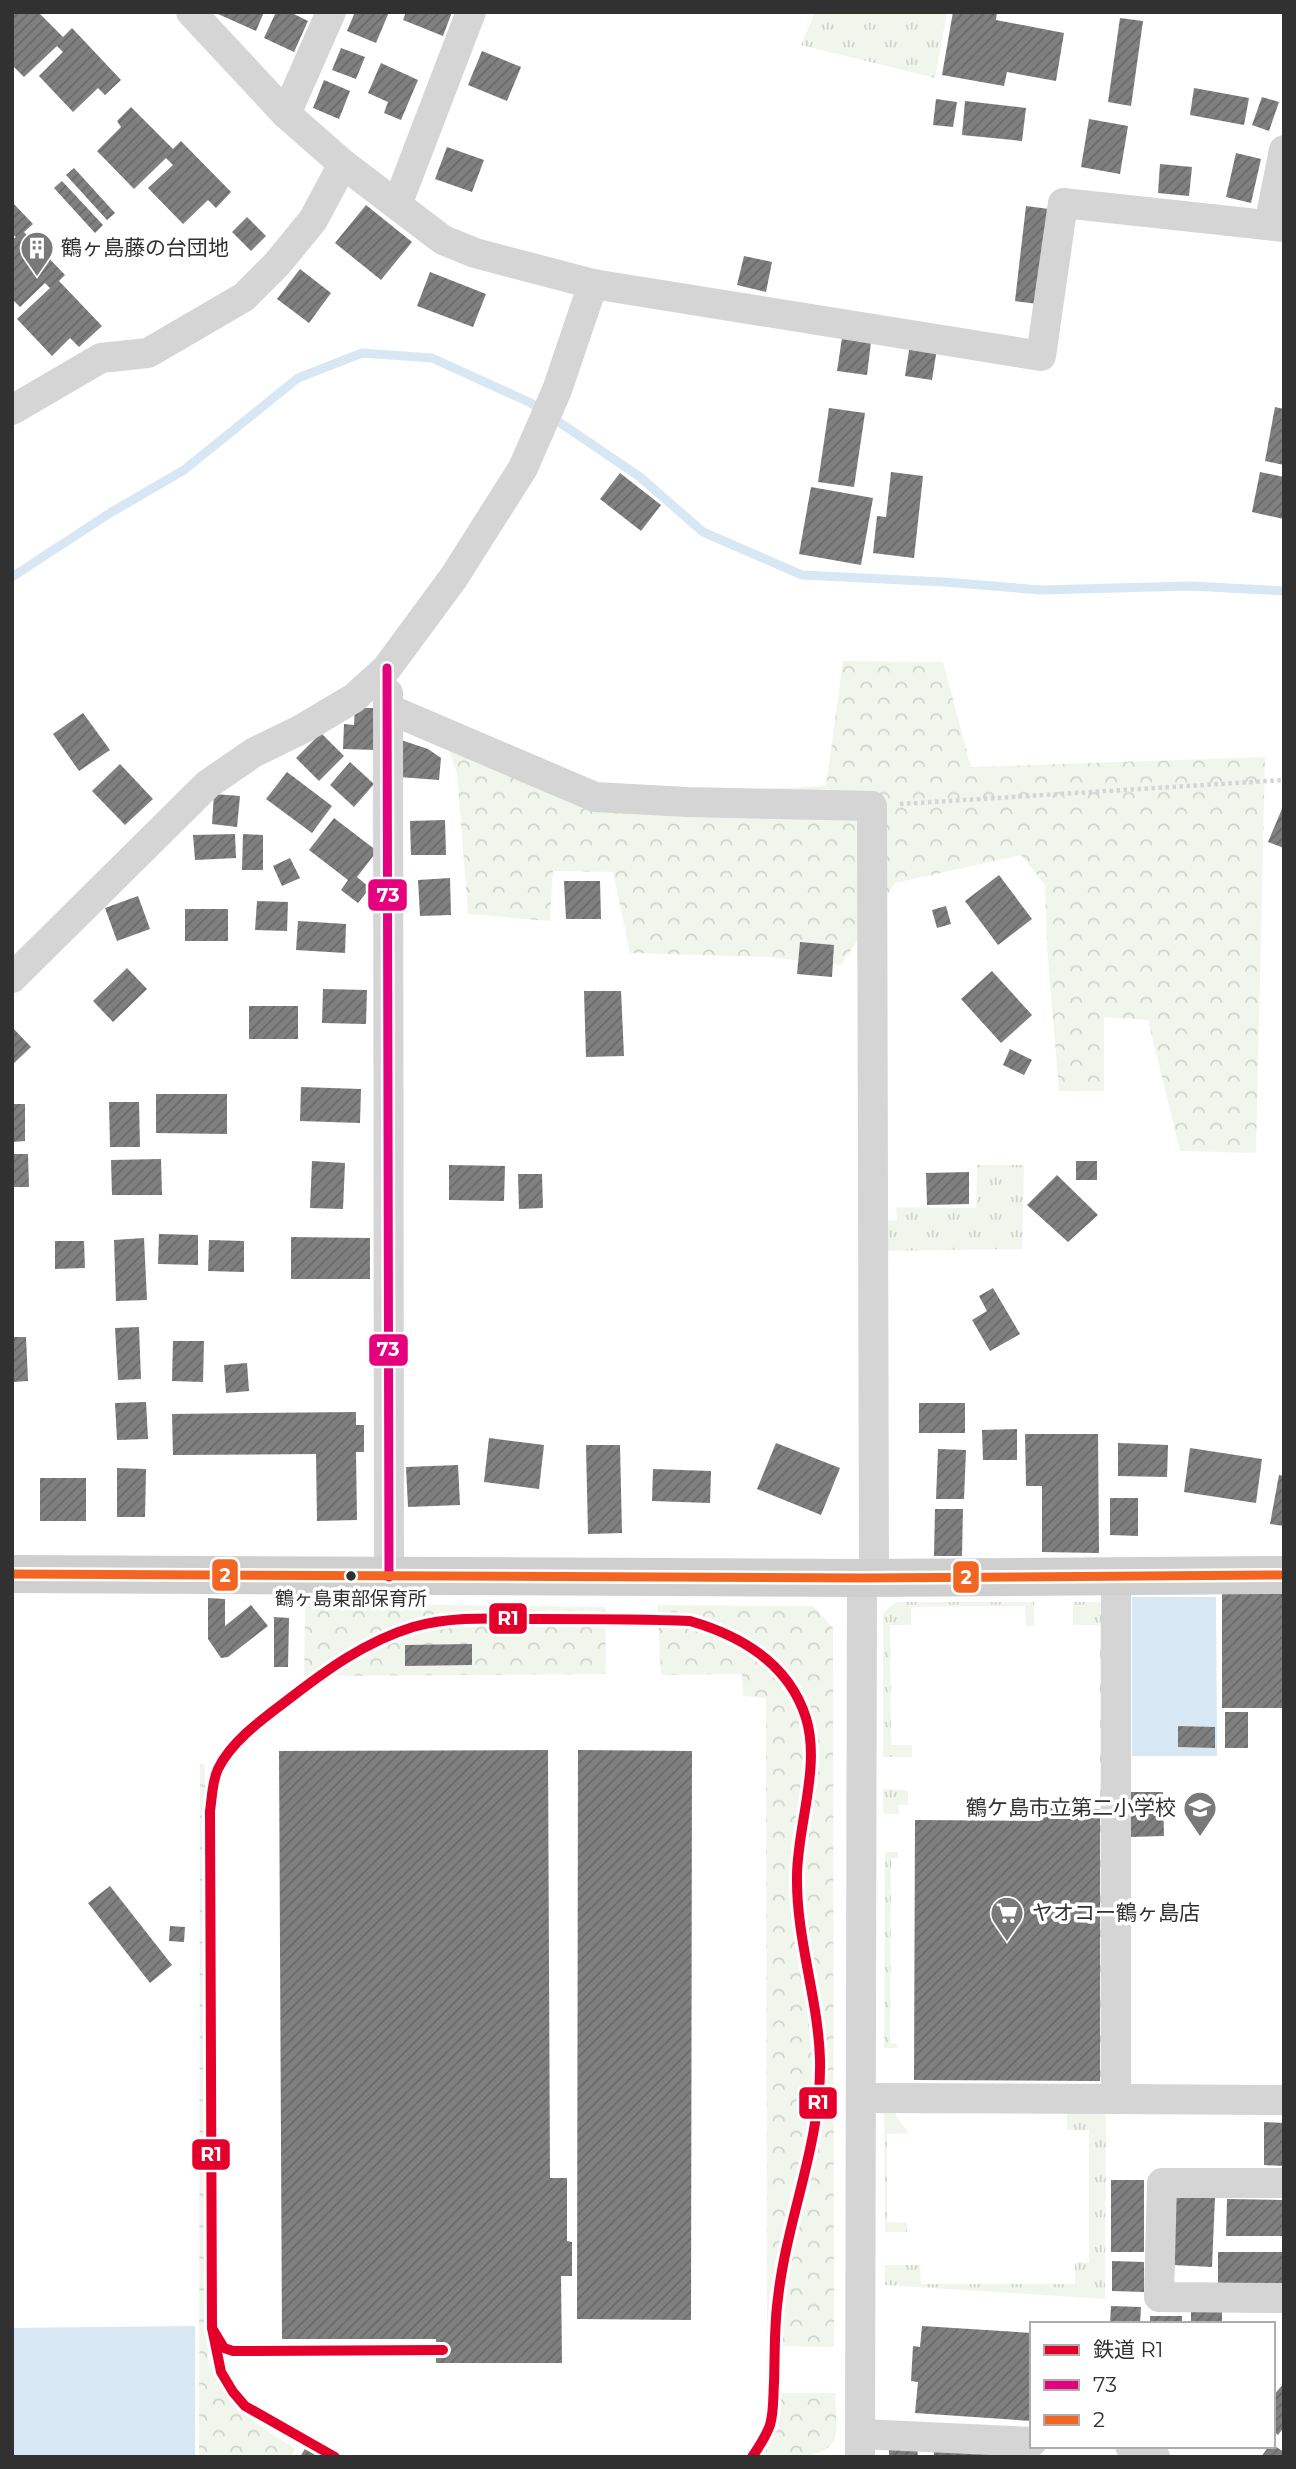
<svg xmlns="http://www.w3.org/2000/svg" width="1296" height="2469" font-family="Montserrat,'Noto Sans JP',sans-serif">
	<defs>
		<pattern id="grass-tufts" width="24" height="20" patternUnits="userSpaceOnUse" patternTransform="scale(1.75)"><rect width="24" height="20" fill="#f1f6ed"/><path d="M3 7l-1-3M5 7V3M7 7l1-3M15 17l-1-3M17 17v-4M19 17l1-3" fill="none" stroke="#cfd3cc"/></pattern>
		<pattern id="forest-crowns" width="20" height="18" patternUnits="userSpaceOnUse" patternTransform="scale(1.75)"><rect width="20" height="18" fill="#f1f6ed"/><path d="M2 6a3 3 0 1 1 6 0M12 15a3 3 0 1 1 6 0" fill="none" stroke="#cfd3cc"/></pattern>
		<pattern id="building-hatch" width="6" height="6" patternUnits="userSpaceOnUse" patternTransform="scale(1.75)"><rect width="6" height="6" fill="#808080"/><path d="M-1 1l2-2M0 6l6-6M5 7l2-2" fill="none" stroke="#696969"/></pattern>
	</defs>
	<rect width="100%" height="100%" fill="#fff"/>
	<g fill="url(#grass-tufts)">
		<path d="M815,12H947L935,78L801,45Z"/>
		<path d="M977,1165H1024L1022,1249L880,1251L881,1221L897,1220L896,1207L976,1208Z"/>
		<path d="M896,1602H1034V1626H1026L1025,1606L911,1607V1625H890L891,1745H912V1757H883V1613Z"/>
		<path d="M1073,1602H1106L1108,2076L1100,2081V1625H1073Z"/>
		<path d="M883,1789L905,1790L908,1792V1805H899V1814H883Z"/>
		<path d="M885,1852H898V1858H891L890,2043L898,2044L897,2048H884Z"/>
		<path d="M884,2106H895L896,2116L909,2133L887,2134V2222L907,2223V2232H885Z"/>
		<path d="M1106,2108L1105,2299L885,2285V2265H920L921,2284H1075V2263L1089,2262V2130H1067V2112Z"/>
	</g>
	<g fill="url(#forest-crowns)">
		<path d="M843,661L943,662L971,767L1265,757L1256,1153L1180,1151L1148,1020L1104,1017V1091H1059L1047,947L1045,885L1021,855L895,883L841,965L767,957L630,953L613,872L553,871L550,921L468,914L457,773L440,725L597,787L718,791L826,786Z"/>
		<path d="M305,1603L605,1607L606,1674L304,1676Z"/>
		<path d="M657,1605L813,1606L833,1628L834,2347L767,2346L766,1698L743,1696L742,1674L661,1675Z"/>
		<path d="M200,1763L205,1765L208,2361C227,2409 255,2422 295,2449L291,2457H199Z"/>
		<path d="M780,2393H835C835,2406 838,2425 835,2438C828,2461 777,2457 758,2457L778,2429Z"/>
	</g>
	<g fill="#d8e7f4">
		<path d="M1132,1597H1216L1217,1756H1132Z"/>
		<path d="M195,2326V2457H12V2328Z"/>
	</g>
	<g fill="none" stroke-linecap="round" stroke-linejoin="round">
		<path stroke="#d8e7f4" stroke-width="9" d="M12,577L110,513L184,470L298,378L362,353L432,358L531,403L640,477L703,532L802,575L944,582L1041,590L1190,586L1284,591"/>
	</g>
	<g fill="url(#building-hatch)">
		<path d="M12,12H38L63,37L72,28L121,80L105,95L98,88L73,112L39,76L63,52L57,46L24,77L12,65Z"/>
		<path d="M219,12H264L256,31L218,14Z"/>
		<path d="M276,12H290L308,21L294,52L264,38Z"/>
		<path d="M355,12H389L376,43L347,31Z"/>
		<path d="M406,12H452L443,36L403,20Z"/>
		<path d="M953,12H997L996,20L1064,33L1056,81L1007,72L1004,86L942,75Z"/>
		<path d="M1120,18L1143,21L1131,106L1108,102Z"/>
		<path d="M341,48L365,57L356,79L332,70Z"/>
		<path d="M482,51L521,67L507,101L468,85Z"/>
		<path d="M381,63L418,80L401,120L384,113L388,102L368,93Z"/>
		<path d="M324,80L350,91L339,119L313,108Z"/>
		<path d="M1194,88L1249,98L1244,125L1190,115Z"/>
		<path d="M1262,97L1279,102L1269,131L1252,125Z"/>
		<path d="M936,99L957,102L953,127L933,125Z"/>
		<path d="M965,101L1026,108L1022,141L962,135Z"/>
		<path d="M131,107L173,149L181,141L231,192L216,208L208,200L183,224L148,188L173,165L166,158L134,189L97,151L121,127L117,121Z"/>
		<path d="M1089,119L1128,126L1120,174L1081,167Z"/>
		<path d="M447,147L484,160L472,192L435,179Z"/>
		<path d="M1236,153L1261,159L1251,203L1226,197Z"/>
		<path d="M1160,164L1192,167L1189,196L1158,193Z"/>
		<path d="M74,168L115,213L107,220L66,175Z"/>
		<path d="M62,181L103,225L95,233L54,188Z"/>
		<path d="M12,202L33,224L24,232L65,275L59,281L102,326L79,347L70,338L52,356L17,319L50,288L45,283L20,307L12,299V240L16,237L12,234Z"/>
		<path d="M366,205L412,242L381,280L335,243Z"/>
		<path d="M1026,206L1049,209L1038,304L1015,301Z"/>
		<path d="M247,217L266,236L251,251L232,232Z"/>
		<path d="M744,256L772,262L766,292L737,285Z"/>
		<path d="M300,269L331,293L309,323L277,299Z"/>
		<path d="M430,272L486,294L473,327L417,306Z"/>
		<path d="M842,338L871,342L867,375L837,371Z"/>
		<path d="M910,344L937,348L932,380L905,376Z"/>
		<path d="M1275,407L1284,409V465L1265,461Z"/>
		<path d="M829,408L865,413L854,487L818,482Z"/>
		<path d="M891,472L923,476L914,558L873,553L877,516L886,517Z"/>
		<path d="M1260,472L1284,477V519L1252,512Z"/>
		<path d="M620,473L661,505L641,531L600,499Z"/>
		<path d="M811,487L873,498L861,565L799,554Z"/>
		<path d="M355,708H376L375,750L343,749L344,724L354,725Z"/>
		<path d="M83,713L110,750L79,771L53,734Z"/>
		<path d="M321,733L344,756L319,781L296,758Z"/>
		<path d="M401,740L428,749L441,758L439,780L399,777Z"/>
		<path d="M350,762L374,784L354,807L330,785Z"/>
		<path d="M120,764L153,799L125,825L92,791Z"/>
		<path d="M287,772L332,806L312,833L266,799Z"/>
		<path d="M214,794L240,796L237,827L212,824Z"/>
		<path d="M1284,804V848L1268,842Z"/>
		<path d="M334,818L377,851L357,877L370,888L358,903L341,890L348,880L309,850Z"/>
		<path d="M445,820L446,855H411L410,821Z"/>
		<path d="M235,834L236,858L195,860L193,835Z"/>
		<path d="M243,834L263,835V870H242Z"/>
		<path d="M290,858L300,878L282,886L273,866Z"/>
		<path d="M999,875L1032,919L998,945L965,901Z"/>
		<path d="M450,878L451,915L420,916L418,880Z"/>
		<path d="M564,881H600L601,919H566Z"/>
		<path d="M138,896L150,929L117,941L105,908Z"/>
		<path d="M257,901L288,902L287,931L255,930Z"/>
		<path d="M946,906L951,924L937,928L932,910Z"/>
		<rect x="185" y="909" width="43" height="32"/>
		<path d="M298,921L346,924L345,953L296,950Z"/>
		<path d="M800,942L834,945L832,977L797,974Z"/>
		<path d="M127,968L147,989L113,1022L93,1001Z"/>
		<path d="M992,971L1032,1015L1001,1043L961,999Z"/>
		<path d="M323,989L367,990L366,1024L322,1023Z"/>
		<path d="M584,991H621L624,1056L586,1057Z"/>
		<rect x="249" y="1006" width="49" height="33"/>
		<path d="M12,1027L31,1047L12,1065Z"/>
		<path d="M1010,1049L1032,1060L1024,1075L1003,1065Z"/>
		<path d="M301,1087L361,1089L360,1123L300,1121Z"/>
		<path d="M156,1094H227V1134L156,1133Z"/>
		<path d="M109,1102H139L140,1147H110Z"/>
		<path d="M12,1104H25V1141L12,1142Z"/>
		<path d="M12,1154H28L29,1187H12Z"/>
		<path d="M161,1159L162,1195H112L111,1160Z"/>
		<path d="M312,1161L345,1163L343,1209L310,1208Z"/>
		<rect x="1076" y="1161" width="21" height="19"/>
		<path d="M449,1165L505,1166L504,1201L449,1200Z"/>
		<path d="M969,1172V1204L927,1205L926,1173Z"/>
		<path d="M518,1174H542L543,1208L519,1209Z"/>
		<path d="M1057,1175L1098,1215L1068,1242L1027,1205Z"/>
		<path d="M159,1234L198,1235V1265L158,1264Z"/>
		<path d="M291,1237L370,1238V1279H291Z"/>
		<path d="M144,1238L147,1300L116,1301L114,1240Z"/>
		<path d="M209,1240L244,1241V1272L208,1271Z"/>
		<path d="M55,1241H84L85,1268L55,1269Z"/>
		<path d="M993,1288L1020,1334L990,1351L972,1320L987,1311L979,1296Z"/>
		<path d="M139,1327L141,1379L118,1380L115,1328Z"/>
		<path d="M12,1337H26L28,1381L12,1382Z"/>
		<path d="M173,1341H204L203,1382L172,1381Z"/>
		<path d="M247,1363L249,1391L226,1393L224,1365Z"/>
		<path d="M146,1402L148,1439L117,1440L115,1403Z"/>
		<rect x="919" y="1403" width="46" height="30"/>
		<path d="M356,1412V1425H364V1452H356L357,1520L317,1521L316,1454L173,1455L172,1414Z"/>
		<path d="M1017,1429V1460H983L982,1430Z"/>
		<path d="M1025,1434H1098L1099,1553L1042,1552V1486H1026Z"/>
		<path d="M489,1438L544,1445L539,1489L484,1482Z"/>
		<path d="M776,1443L840,1468L821,1515L757,1489Z"/>
		<path d="M1118,1443L1168,1445L1167,1477L1118,1476Z"/>
		<path d="M586,1445H620L622,1533L588,1534Z"/>
		<path d="M1190,1448L1262,1459L1256,1503L1184,1492Z"/>
		<path d="M938,1449L966,1450L964,1499H936Z"/>
		<path d="M458,1465L460,1505L408,1507L406,1467Z"/>
		<path d="M117,1468L146,1469L145,1517H117Z"/>
		<path d="M653,1469L711,1471L710,1503L652,1501Z"/>
		<path d="M1279,1475L1284,1476V1526L1270,1524Z"/>
		<rect x="40" y="1478" width="46" height="43"/>
		<path d="M1110,1498H1138V1536L1110,1535Z"/>
		<path d="M935,1509H963L962,1556H934Z"/>
		<rect x="1222" y="1591" width="62" height="117"/>
		<path d="M208,1598L225,1599V1626L251,1605L268,1626L228,1657L221,1658L208,1639Z"/>
		<path d="M274,1617L289,1618L288,1667H274Z"/>
		<path d="M472,1644V1665L405,1666V1645Z"/>
		<rect x="1225" y="1712" width="23" height="36"/>
		<path d="M1178,1726L1215,1727V1748L1178,1747Z"/>
		<path d="M548,1750L550,2178H567V2241L572,2242V2276H561L562,2363H436V2339H282L279,1751Z"/>
		<path d="M578,1750L692,1751L691,2320L577,2319Z"/>
		<path d="M1129,1792H1163L1164,1836L1130,1837Z"/>
		<path d="M1040,1808L1100,1809V2081L914,2080L915,1820L1040,1821Z"/>
		<path d="M110,1886L172,1965L150,1983L88,1903Z"/>
		<path d="M170,1926L185,1927L184,1942L169,1941Z"/>
		<path d="M1264,2122L1284,2123V2166L1264,2165Z"/>
		<rect x="1111" y="2180" width="33" height="72"/>
		<path d="M1176,2194L1215,2196L1212,2267L1173,2265Z"/>
		<path d="M1227,2199L1284,2200V2236H1226Z"/>
		<rect x="1218" y="2252" width="66" height="33"/>
		<path d="M1112,2261L1144,2262V2292L1112,2291Z"/>
		<path d="M1111,2306L1141,2307L1140,2324H1110Z"/>
		<rect x="1191" y="2311" width="31" height="13"/>
		<rect x="1150" y="2316" width="32" height="8"/>
		<path d="M922,2326L1032,2333V2421L915,2413L918,2382L911,2381L913,2346L920,2347Z"/>
		<path d="M1284,2383V2427L1278,2435L1273,2431V2396Z"/>
		<path d="M1273,2445L1284,2452V2457H1261L1269,2446Z"/>
		<path d="M306,2447L322,2457H300Z"/>
		<path d="M917,2448L918,2457H889V2449Z"/>
		<path d="M934,2450L1008,2455V2457H934Z"/>
	</g>
	<g fill="none" stroke-linecap="round" stroke-linejoin="round">
		<path stroke="#d5d5d5" stroke-width="4.5" stroke-dasharray="3.5 3.5" stroke-linecap="butt" d="M900,804L1284,780"/>
		<g stroke="#d5d5d5" stroke-width="30">
			<path d="M191,12L286,114L343,164L443,240L475,253L593,284L1041,356L1063,203L1284,227"/>
			<path d="M286,114L331,12"/>
			<path d="M397,205L471,12"/>
			<path d="M1269,225L1284,150"/>
			<path d="M12,410L101,358L148,353L244,297L277,264L313,220L343,164"/>
			<path d="M388,693L389,1577"/>
			<path d="M389,709L595,797L687,802L872,806L874,1578"/>
			<path d="M12,978L208,784L253,753L302,729L354,698L387,668L454,577L523,468L557,390L593,284"/>
			<path d="M861,2098L1116,2099V1578"/>
			<path d="M1116,2099L1284,2100"/>
			<path d="M1284,2183H1162L1159,2297L1284,2298"/>
			<path d="M861,2434L1032,2442"/>
			<path d="M1130,2446L1155,2457"/>
			<path d="M860,2457L862,1578"/>
		</g>
		<path stroke="#cfcfcf" stroke-width="38" d="M12,1574L862,1578L1284,1575"/>
		<defs>
			<path id="bus-1" d="M387,668L389,1577"/>
			<path id="bus-2" d="M12,1574L862,1578L1284,1575"/>
		</defs>
		<use href="#bus-1" stroke="#fff" stroke-width="14"/>
		<use href="#bus-2" stroke="#fff" stroke-width="14"/>
		<use href="#bus-1" stroke="#e5007d" stroke-width="9"/>
		<use href="#bus-2" stroke="#f26522" stroke-width="9"/>
		<defs>
			<g id="rail-1">
				<path d="M212,2328L224,2348L233,2351L443,2350"/>
				<path d="M335,2457L245,2406L233,2392L221,2372L212,2328L210,1811C212,1798 212,1782 218,1769C231,1742 261,1720 285,1702C325,1671 364,1642 413,1627C455,1615 499,1619 541,1619C591,1619 641,1619 690,1621C742,1636 789,1664 806,1718C821,1766 797,1828 797,1876C796,1938 818,1998 820,2059C822,2142 787,2217 778,2298C774,2326 775,2355 774,2383C773,2396 774,2412 770,2425C766,2436 759,2447 752,2457"/>
			</g>
		</defs>
		<use href="#rail-1" stroke="#fff" stroke-width="16"/>
		<use href="#rail-1" stroke="#e4002b" stroke-width="10"/>
	</g>
	<defs>
		<symbol id="building-pin" viewBox="-11 -11 22 30"><path d="M0 17L-7.5 6A9.5 9.5 0 1 1 7.5 6Z" fill="#797979" stroke="#fff"/><path d="M-4-6H4V6H1V3H-1V6H-4ZM-2.5-4.3h1.7v1.8h-1.7ZM.8-4.3h1.7v1.8H.8ZM-2.5-1h1.7V.8h-1.7ZM.8-1h1.7V.8H.8Z" fill="#fff"/></symbol>
		<symbol id="school-pin" viewBox="-11 -11 22 30"><path d="M0 17L-7.5 6A9.5 9.5 0 1 1 7.5 6Z" fill="#797979" stroke="#fff"/><path d="M0-5L7-2L0 1L-7-2ZM-4 1L0 2.5L4 1V4Q0 6-4 4Z" fill="#fff"/></symbol>
		<symbol id="supermarket-pin" viewBox="-11 -11 22 30"><path d="M0 17L-7.5 6A9.5 9.5 0 1 1 7.5 6Z" fill="#797979" stroke="#fff"/><path d="M-6-5.5h2.5l.6 2H6L4.5 2H-2.5L-4.4-4H-6ZM-1.5 3.2a1.3 1.3 0 1 0 .1 0ZM3 3.2a1.3 1.3 0 1 0 .1 0Z" fill="#fff"/></symbol>
	</defs>
	<g fill-rule="evenodd">
		<use href="#building-pin" x="18" y="229" width="38" height="52"/>
		<use href="#school-pin" x="1181" y="1789" width="38" height="52"/>
		<use href="#supermarket-pin" x="988" y="1894" width="38" height="52"/>
	</g>
	<circle fill="#313131" stroke="#fff" stroke-width="2.5" cx="351" cy="1576" r="6"/>
	<g text-anchor="middle" stroke-width="7" stroke-linejoin="round" paint-order="stroke">
		<g font-size="19" fill="#313131" stroke="#fff">
			<text x="351" y="1605">鶴ヶ島東部保育所</text>
		</g>
		<g font-size="21" fill="#313131" stroke="#fff" text-anchor="start">
			<text x="61" y="255">鶴ヶ島藤の台団地</text>
			<text x="1176" y="1815" text-anchor="end">鶴ケ島市立第二小学校</text>
			<text x="1032" y="1920">ヤオコー鶴ヶ島店</text>
		</g>
	</g>
	<g stroke="#fff" stroke-width="2.5">
		<rect x="367" y="878" width="41" height="34" rx="7" fill="#e5007d"/>
		<rect x="368" y="1333" width="41" height="34" rx="7" fill="#e5007d"/>
		<rect x="211" y="1558" width="28" height="34" rx="7" fill="#f26522"/>
		<rect x="952" y="1560" width="28" height="34" rx="7" fill="#f26522"/>
		<rect x="488" y="1602" width="40" height="33" rx="7" fill="#e4002b"/>
		<rect x="798" y="2086" width="40" height="34" rx="7" fill="#e4002b"/>
		<rect x="191" y="2138" width="40" height="33" rx="7" fill="#e4002b"/>
	</g>
	<g font-size="19" text-anchor="middle" font-weight="bold" fill="#fff">
		<text x="388" y="902">73</text>
		<text x="388" y="1356">73</text>
		<text x="225" y="1582">2</text>
		<text x="966" y="1584">2</text>
		<text x="508" y="1625">R1</text>
		<text x="818" y="2109">R1</text>
		<text x="211" y="2161">R1</text>
	</g>
	<rect width="1296" height="2469" fill="none" stroke="#313131" stroke-width="28"/>
	<rect x="1030" y="2322" width="245" height="126" fill="#ffffff" stroke="#adadad" stroke-width="2"/>
	<rect x="1044" y="2345" width="35" height="10" fill="#e4002b" stroke="#adadad" stroke-width="2"/>
	<text x="1093" y="2357" font-size="21" fill="#313131">鉄道 R1</text>
	<rect x="1044" y="2380" width="35" height="10" fill="#e5007d" stroke="#adadad" stroke-width="2"/>
	<text x="1093" y="2392" font-size="21" fill="#313131">73</text>
	<rect x="1044" y="2415" width="35" height="10" fill="#f26522" stroke="#adadad" stroke-width="2"/>
	<text x="1093" y="2427" font-size="21" fill="#313131">2</text>
</svg>
